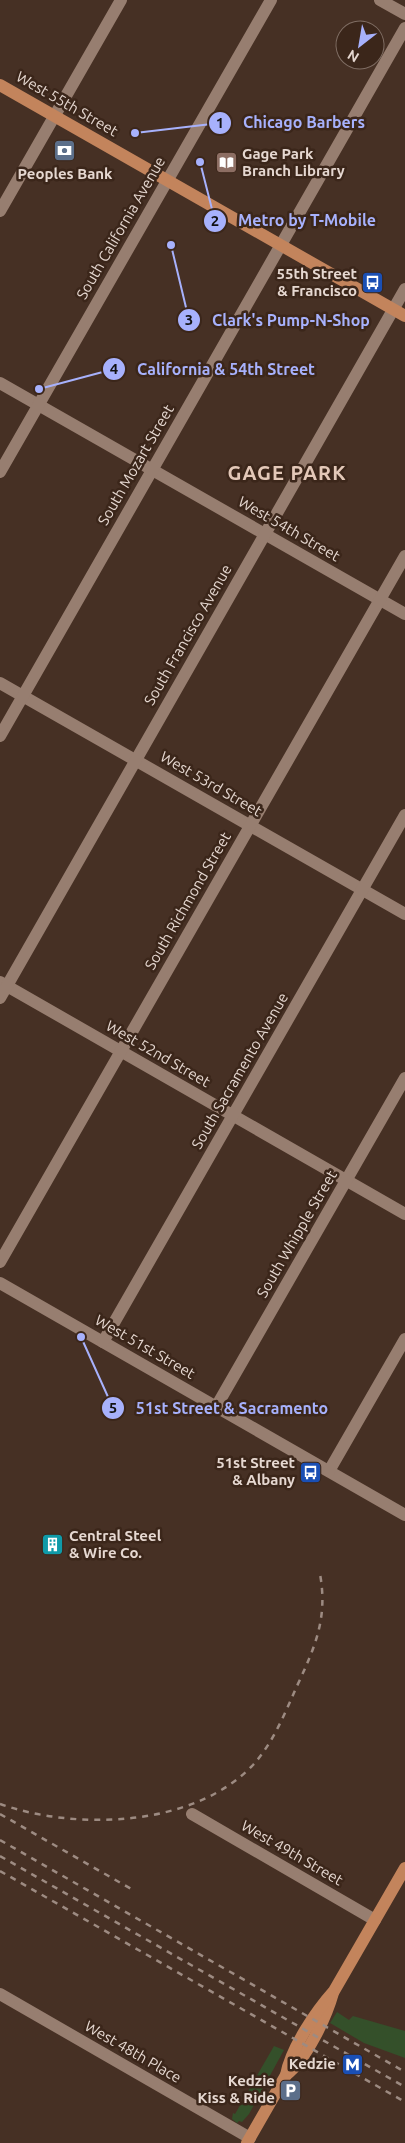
<svg xmlns="http://www.w3.org/2000/svg" width="405" height="2143" font-family="Ubuntu,sans-serif">
	<rect width="100%" height="100%" fill="#463024"/>
	<g fill="#34502a">
		<path d="M337,2012L349,2020L353,2016L405,2031V2058L364,2043L330,2023Z"/>
		<path d="M274,2046L284,2050L249,2114L242,2122L239,2121L237,2123L232,2119L233,2113L235,2114Z"/>
	</g>
	<g fill="none" stroke-linecap="round" stroke-linejoin="round">
		<g stroke="#977e70" stroke-width="12">
			<path d="M380,0L405,14"/>
			<path d="M0,211L121,0"/>
			<path d="M0,383L405,614"/>
			<path d="M0,472L271,0"/>
			<path d="M0,683L405,914"/>
			<path d="M0,736L405,28"/>
			<path d="M0,982L405,1214"/>
			<path d="M0,998L405,289"/>
			<path d="M0,1262L405,556"/>
			<path d="M0,1283L405,1515"/>
			<path d="M103,1342L405,815"/>
			<path d="M216,1407L405,1078"/>
			<path d="M329,1471L405,1339"/>
			<path d="M192,1814L375,1920"/>
			<path d="M0,1994L250,2138"/>
		</g>
		<g stroke="#c3845c" stroke-width="12">
			<path d="M0,85L405,316"/>
			<path d="M286,2075C306,2060 326,2018 333,1993"/>
			<path d="M247,2143L286,2075C291,2048 316,2011 334,1991L405,1868"/>
		</g>
		<g stroke="#9d8b82" stroke-width="2.5" stroke-dasharray="6 6" stroke-linecap="butt">
			<path d="M0,1804C77,1831 194,1827 253,1765C273,1743 285,1713 297,1686C315,1647 328,1618 320,1574"/>
			<path d="M0,1814L133,1890"/>
			<path d="M0,1840L405,2072"/>
			<path d="M0,1856L405,2087"/>
			<path d="M0,1871L405,2102"/>
		</g>
	</g>
	<defs>
		<symbol id="bank-square" viewBox="-11 -11 22 22"><rect x="-9" y="-9" width="18" height="18" rx="4" fill="#5c6f8a" stroke="#3b261a"/><path d="M-6-4H6V4H-6ZM0-2.3a2.3 2.3 0 1 0 0 4.6a2.3 2.3 0 1 0 0-4.6Z" fill="#fff"/></symbol>
		<symbol id="library-square" viewBox="-11 -11 22 22"><rect x="-9" y="-9" width="18" height="18" rx="4" fill="#8d6e63" stroke="#3b261a"/><path d="M-6-4Q-3-5.5-.7-3.5V5Q-3 3-6 4ZM6-4Q3-5.5 .7-3.5V5Q3 3 6 4Z" fill="#fff"/></symbol>
		<symbol id="bus-square" viewBox="-11 -11 22 22"><rect x="-9" y="-9" width="18" height="18" rx="4" fill="#1a4fb4" stroke="#3b261a"/><path d="M-5-6H5V4H4V6H2V4H-2V6H-4V4H-5ZM-3.5-4V0h7V-4ZM-3.5 1.2v1.5H-2V1.2ZM2 1.2v1.5H3.5V1.2Z" fill="#fff"/></symbol>
		<symbol id="building-square" viewBox="-11 -11 22 22"><rect x="-9" y="-9" width="18" height="18" rx="4" fill="#0f9aa8" stroke="#3b261a"/><path d="M-4-6H4V6H1V3H-1V6H-4ZM-2.5-4.3h1.7v1.8h-1.7ZM.8-4.3h1.7v1.8H.8ZM-2.5-1h1.7V.8h-1.7ZM.8-1h1.7V.8H.8Z" fill="#fff"/></symbol>
		<symbol id="metro-square" viewBox="-11 -11 22 22"><rect x="-9" y="-9" width="18" height="18" rx="4" fill="#1a4fb4" stroke="#3b261a"/><path d="M-5.5 5V-5H-3L0 0L3-5H5.5V5H3V-.5L0 4L-3-.5V5Z" fill="#fff"/></symbol>
		<symbol id="parking-square" viewBox="-11 -11 22 22"><rect x="-9" y="-9" width="18" height="18" rx="4" fill="#5c6f8a" stroke="#3b261a"/><path d="M-3.5-5.5H1a3.5 3.5 0 0 1 0 7H-1V5.5H-3.5ZM-1-3.4V-.6H.8a1.4 1.4 0 0 0 0-2.8Z" fill="#fff"/></symbol>
	</defs>
	<g fill-rule="evenodd">
		<use href="#bank-square" x="52" y="138" width="25" height="25"/>
		<use href="#library-square" x="214" y="150" width="25" height="25"/>
		<use href="#bus-square" x="360" y="270" width="25" height="25"/>
		<use href="#bus-square" x="298" y="1460" width="25" height="25"/>
		<use href="#building-square" x="40" y="1532" width="25" height="25"/>
		<use href="#metro-square" x="340" y="2052" width="25" height="25"/>
		<use href="#parking-square" x="278" y="2078" width="25" height="25"/>
	</g>
	<g text-anchor="middle" stroke-width="5" stroke-linejoin="round" paint-order="stroke">
		<g font-size="15" fill="#e6d8d1" stroke="#3b261a">
			<text transform="translate(67 104) rotate(30)" y="5">West 55th Street</text>
			<text transform="translate(121 228) rotate(-60)" y="5">South California Avenue</text>
			<text transform="translate(136 465) rotate(-60)" y="5">South Mozart Street</text>
			<text transform="translate(289 529) rotate(30)" y="5">West 54th Street</text>
			<text transform="translate(188 635) rotate(-60)" y="5">South Francisco Avenue</text>
			<text transform="translate(211 784) rotate(30)" y="5">West 53rd Street</text>
			<text transform="translate(188 901) rotate(-60)" y="5">South Richmond Street</text>
			<text transform="translate(158 1054) rotate(30)" y="5">West 52nd Street</text>
			<text transform="translate(240 1071) rotate(-60)" y="5">South Sacramento Avenue</text>
			<text transform="translate(297 1234) rotate(-60)" y="5">South Whipple Street</text>
			<text transform="translate(145 1347) rotate(30)" y="5">West 51st Street</text>
			<text transform="translate(292 1853) rotate(30)" y="5">West 49th Street</text>
			<text transform="translate(133 2052) rotate(30)" y="5">West 48th Place</text>
		</g>
		<g font-size="15" font-weight="bold" fill="#e6d8d1" stroke="#3b261a" text-anchor="end">
			<text x="242" y="159" text-anchor="start">Gage Park<tspan x="242" dy="17">Branch Library</tspan></text>
			<text x="65" y="179" text-anchor="middle">Peoples Bank</text>
			<text x="357" y="279">55th Street<tspan x="357" dy="17">&amp; Francisco</tspan></text>
			<text x="295" y="1468">51st Street<tspan x="295" dy="17">&amp; Albany</tspan></text>
			<text x="69" y="1541" text-anchor="start">Central Steel<tspan x="69" dy="17">&amp; Wire Co.</tspan></text>
			<text x="336" y="2069">Kedzie</text>
			<text x="275" y="2086">Kedzie<tspan x="275" dy="17">Kiss &amp; Ride</tspan></text>
		</g>
		<g font-size="20" font-weight="bold" letter-spacing="1" fill="#e3c8b8" stroke="#3b261a">
			<text x="287" y="480">GAGE PARK</text>
		</g>
	</g>
	<path fill="none" stroke="#a7b1fc" stroke-width="2" d="M135 133L220 123M200 162L215 221M171 245L189 320M39 389L114 369M81 1337L113 1408"/>
	<g fill="#a7b1fc" stroke="#3b261a" stroke-width="2">
		<circle cx="135" cy="133" r="5"/>
		<circle cx="200" cy="162" r="5"/>
		<circle cx="171" cy="245" r="5"/>
		<circle cx="39" cy="389" r="5"/>
		<circle cx="81" cy="1337" r="5"/>
		<circle cx="220" cy="123" r="12"/>
		<circle cx="215" cy="221" r="12"/>
		<circle cx="189" cy="320" r="12"/>
		<circle cx="114" cy="369" r="12"/>
		<circle cx="113" cy="1408" r="12"/>
	</g>
	<g font-size="15" text-anchor="middle" font-weight="bold" fill="#111">
		<text x="220" y="128">1</text>
		<text x="215" y="226">2</text>
		<text x="189" y="325">3</text>
		<text x="114" y="374">4</text>
		<text x="113" y="1413">5</text>
	</g>
	<g font-size="16" text-anchor="middle" font-weight="bold" fill="#a7b1fc" stroke="#3b261a" stroke-width="5" stroke-linejoin="round" paint-order="stroke">
		<text x="304" y="128">Chicago Barbers</text>
		<text x="307" y="226">Metro by T-Mobile</text>
		<text x="291" y="326">Clark's Pump-N-Shop</text>
		<text x="226" y="375">California &amp; 54th Street</text>
		<text x="232" y="1414">51st Street &amp; Sacramento</text>
	</g>
	<g transform="translate(360 45) rotate(211)"><circle r="24" fill="#3b261a" stroke="#7f6d63"/>
	<path d="M0-4L9 19L0 12L-9 19Z" fill="#a7b1fc"/>
	<text y="-8" font-size="14" font-weight="bold" text-anchor="middle" fill="#e6d8d1">N</text>
	</g>
</svg>
